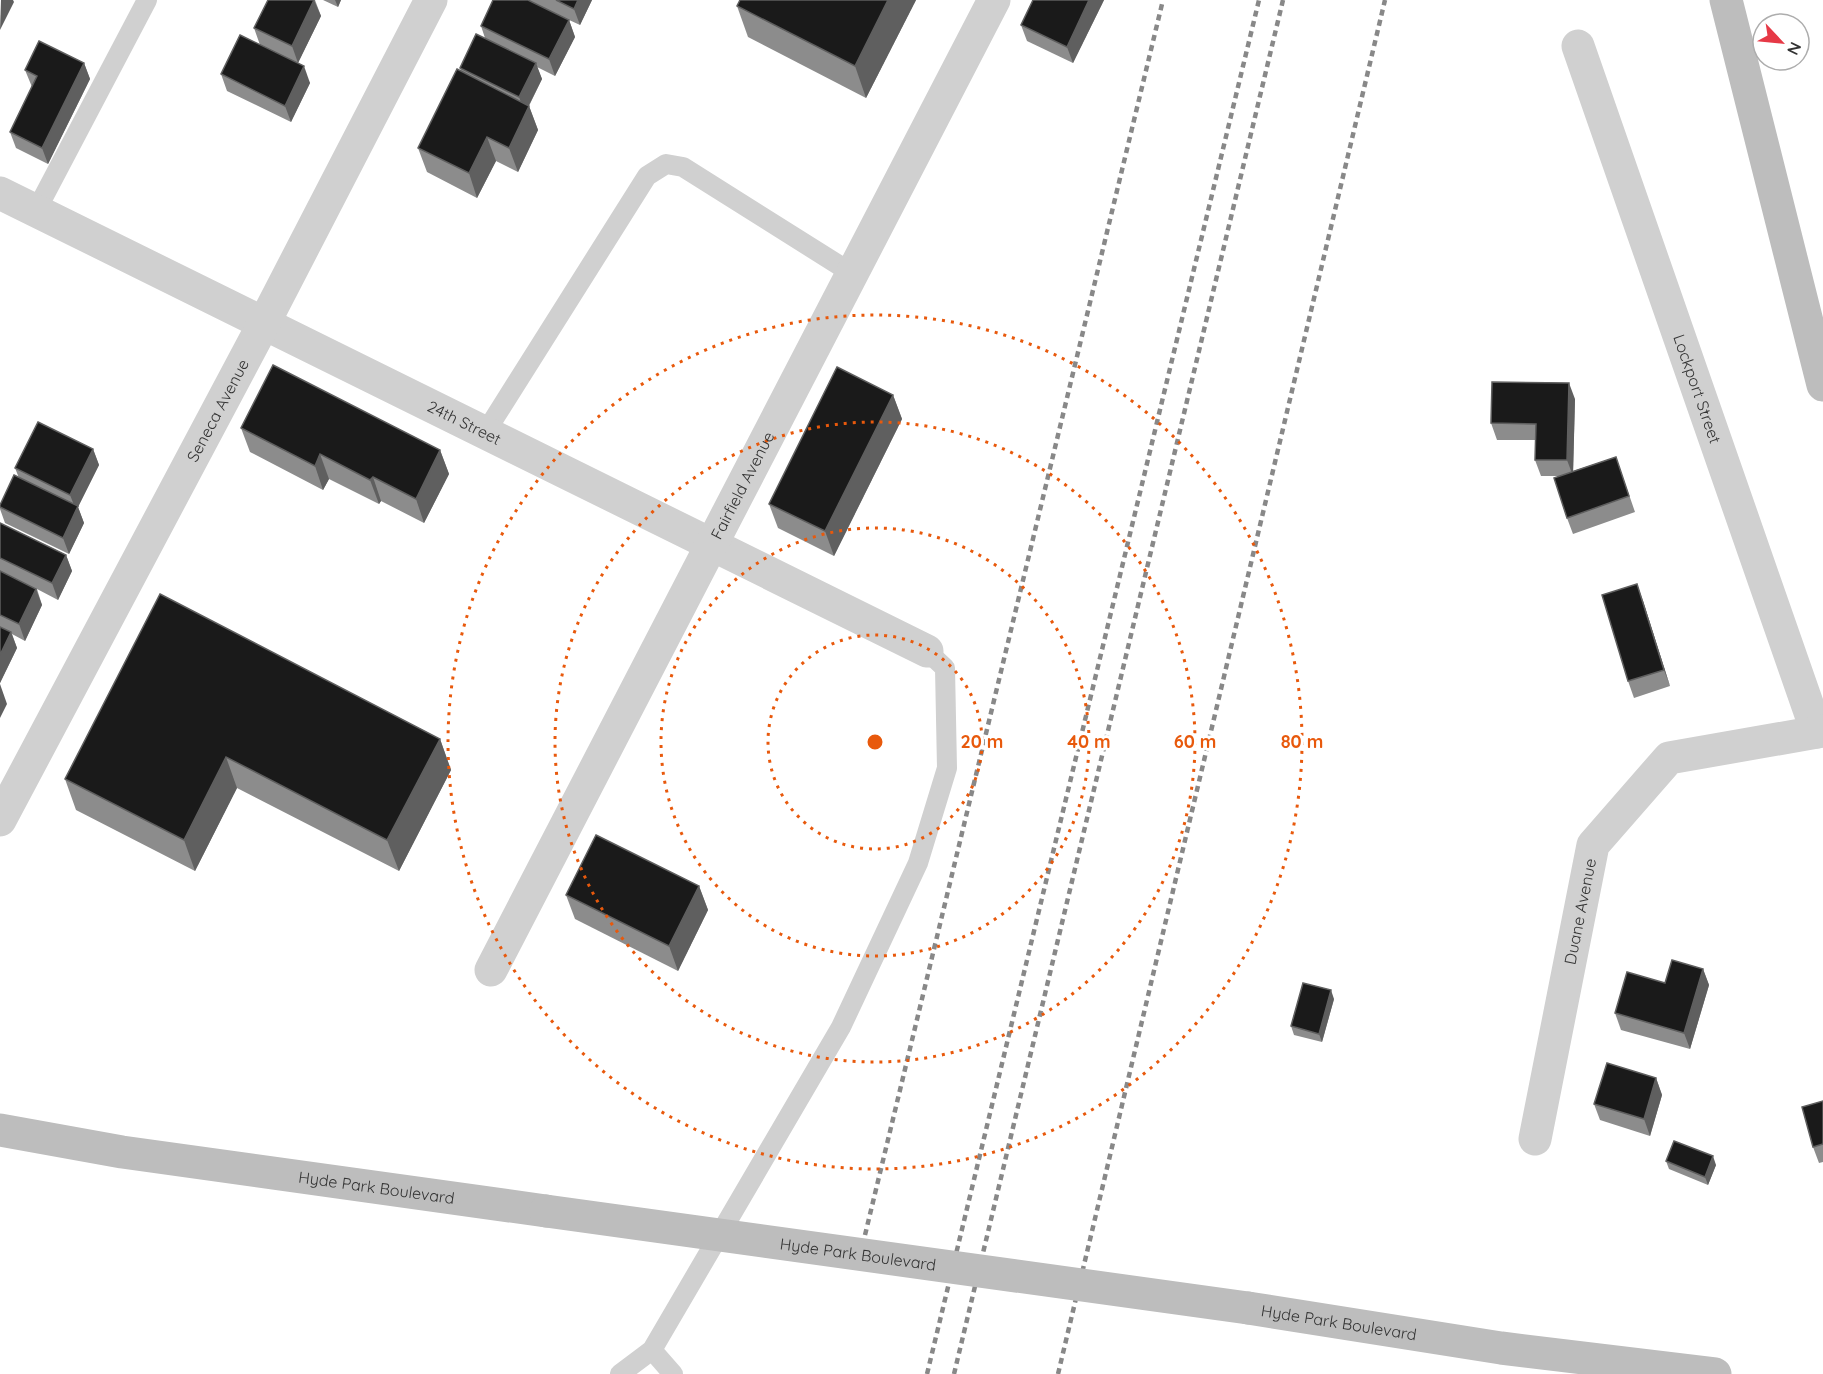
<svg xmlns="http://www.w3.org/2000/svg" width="1823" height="1374" font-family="Quicksand,sans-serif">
	<rect width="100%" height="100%" fill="#fff"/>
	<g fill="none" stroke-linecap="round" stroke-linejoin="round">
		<g stroke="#d0d0d0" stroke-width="20">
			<path d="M36,211L147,0"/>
			<path d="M485,433L647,176L666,164L683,167L853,274"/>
			<path d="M652,1350L673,1374"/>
			<path d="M620,1374L652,1350L841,1027L918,863L947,768L945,668L927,651"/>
		</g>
		<g stroke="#d0d0d0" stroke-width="33">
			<path id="s1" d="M1578,46L1817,732"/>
			<path id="s2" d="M0,193L927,651"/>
			<path id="s3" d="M0,820L264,323L431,0"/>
			<path id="s4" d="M491,970L994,0"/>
			<path id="s5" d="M1535,1139L1593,845L1669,758L1823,731"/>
		</g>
		<g stroke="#bdbdbd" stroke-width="33">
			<path d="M1726,0L1823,385"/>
			<path id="s6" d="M0,1130L122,1152L546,1211"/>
			<path id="s7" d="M1248,1308L1501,1348L1715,1374"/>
		</g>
		<g stroke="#888" stroke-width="4.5" stroke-dasharray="6 4.5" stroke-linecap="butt">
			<path d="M865,1235L1163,0"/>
			<path d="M927,1374L1259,0"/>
			<path d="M954,1374L1283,0"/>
			<path d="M1058,1374L1385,0"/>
		</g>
		<path stroke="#bdbdbd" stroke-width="33" id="s8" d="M546,1211L1248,1308"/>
	</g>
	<g fill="#8c8c8c">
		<path d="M268,0H315L321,16L298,63L310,83L291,122L227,91L221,74L260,45L254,28Z"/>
		<path d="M323,0H341L338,7Z"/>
		<path d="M493,0H592L580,25L541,7L569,20L575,37L555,76L537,67L542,79L529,106L538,130L518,172L496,161L477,198L427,172L418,148L461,72L460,68L485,38L481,26Z"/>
		<path d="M740,0H916L866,98L748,37L737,6Z"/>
		<path d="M1033,0H1104L1073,63L1027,41L1021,25Z"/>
		<path d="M84,63L90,79L48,164L16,148L10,132L32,87L25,70Z"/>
		<path d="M893,395L902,419L834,556L778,528L769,504Z"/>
		<path d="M1575,399L1573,471L1616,457L1635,512L1573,534L1567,518L1560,476H1541L1535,460L1536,440H1497L1491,423Z"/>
		<path d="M241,428L440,450L449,474L424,523L381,501L379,504L329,479L323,490L250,452Z"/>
		<path d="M93,449L99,465L78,507L84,523L69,554L5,523L0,509V505L19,478L15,468Z"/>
		<path d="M0,523L66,555L72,571L58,600L37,589L42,605L25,641L12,634L17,648L0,683Z"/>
		<path d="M160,594L440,739L451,770L399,871L237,788L195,871L76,810L65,779Z"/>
		<path d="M1643,601L1670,686L1634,698L1628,681Z"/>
		<path d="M699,886L708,910L678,971L575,919L566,895Z"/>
		<path d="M1703,969L1709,985L1690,1049L1621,1030L1615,1013L1665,983Z"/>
		<path d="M1334,999L1322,1042L1294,1035L1291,1026Z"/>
		<path d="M1656,1078L1662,1095L1650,1136L1600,1120L1594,1104Z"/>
		<path d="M1823,1101V1162L1819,1163L1813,1147Z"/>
		<path d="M1666,1161L1716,1165L1708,1185L1669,1169Z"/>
	</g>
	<g fill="#5f5f5f">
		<path d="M1,0H13L14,2L0,30Z"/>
		<path d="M314,0L321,16L298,63L292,46Z"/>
		<path d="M335,0H341L338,7Z"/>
		<path d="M578,0H592L580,25L574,9Z"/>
		<path d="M888,0H916L866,98L855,66Z"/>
		<path d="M1089,0H1104L1073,63L1067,47Z"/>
		<path d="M569,20L575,37L555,76L549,59Z"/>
		<path d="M84,63L90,79L48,164L42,148Z"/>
		<path d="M536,63L542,79L525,113L519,97Z"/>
		<path d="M304,66L310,83L291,122L285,106Z"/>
		<path d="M529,106L538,130L518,172L509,148Z"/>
		<path d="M487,137L496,161L477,198L469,173Z"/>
		<path d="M1569,383L1575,399L1573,476L1567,460Z"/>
		<path d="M893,395L902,419L834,556L825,531Z"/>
		<path d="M93,449L99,465L78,507L84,523L69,554L63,538L76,510L70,495Z"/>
		<path d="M440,450L449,474L424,523L416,499Z"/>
		<path d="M320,454L329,479L323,490L315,466Z"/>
		<path d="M373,477L381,501L379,504L370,480Z"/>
		<path d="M66,555L72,571L58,600L52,583Z"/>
		<path d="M1637,584L1643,601L1670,686L1664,670Z"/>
		<path d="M36,589L42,605L25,641L19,624Z"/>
		<path d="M11,632L17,648L0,683V655Z"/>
		<path d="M0,684L7,704L0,718Z"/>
		<path d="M440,739L451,770L399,871L387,840Z"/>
		<path d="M226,757L237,788L195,871L184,840Z"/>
		<path d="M699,886L708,910L678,971L669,946Z"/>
		<path d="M1703,969L1709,985L1690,1049L1684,1033Z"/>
		<path d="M1331,990L1334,999L1322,1042L1319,1034Z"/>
		<path d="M1656,1078L1662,1095L1650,1136L1644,1119Z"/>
		<path d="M1713,1156L1716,1165L1708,1185L1705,1177Z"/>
	</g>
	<g fill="#1a1a1a" stroke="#5f5f5f" stroke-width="1.5">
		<path d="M268,0H314L292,46L254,28Z"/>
		<path d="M493,0H528L569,20L549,59L481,26Z"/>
		<path d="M556,0H578L574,9Z"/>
		<path d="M740,0H888L855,66L737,6Z"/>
		<path d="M1033,0H1089L1067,47L1021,25Z"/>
		<path d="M476,34L536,63L519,97L460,68Z"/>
		<path d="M240,35L304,66L285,106L221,74Z"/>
		<path d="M39,41L84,63L42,148L10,132L37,76L25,70Z"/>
		<path d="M457,69L529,106L509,148L487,137L469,173L418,148Z"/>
		<path d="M273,365L440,450L416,499L373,477L370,480L320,454L315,466L241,428Z"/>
		<path d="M837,367L893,395L825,531L769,504Z"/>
		<path d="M1492,382L1569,383L1567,460H1535L1536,424L1491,423Z"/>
		<path d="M38,422L93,449L70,495L15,468Z"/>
		<path d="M1616,457L1629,496L1567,518L1554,478Z"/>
		<path d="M14,475L78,506L63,538L0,507V505Z"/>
		<path d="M0,523L66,555L52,583L0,558Z"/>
		<path d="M0,571L36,589L19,624L0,615Z"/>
		<path d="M1637,584L1664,670L1628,681L1602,595Z"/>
		<path d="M160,594L440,739L387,840L226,757L184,840L65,779Z"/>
		<path d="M0,627L11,632L0,655Z"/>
		<path d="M596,835L699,886L669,946L566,895Z"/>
		<path d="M1672,960L1703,969L1684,1033L1615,1013L1627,972L1665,983Z"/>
		<path d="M1303,983L1331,990L1319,1034L1291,1026Z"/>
		<path d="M1607,1063L1656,1078L1644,1119L1594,1104Z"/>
		<path d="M1823,1101V1144L1813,1147L1802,1107Z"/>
		<path d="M1674,1141L1713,1156L1705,1177L1666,1161Z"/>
	</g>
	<g fill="none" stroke="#e8590c" stroke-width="3" stroke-dasharray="3 6">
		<circle cx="875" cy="742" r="107"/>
		<circle cx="875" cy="742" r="214"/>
		<circle cx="875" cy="742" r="320"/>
		<circle cx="875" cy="742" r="427"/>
	</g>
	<g text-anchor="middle" stroke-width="6" stroke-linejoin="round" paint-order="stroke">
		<g font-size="16" fill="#333" stroke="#fff">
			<text dy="6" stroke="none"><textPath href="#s1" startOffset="363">Lockport Street</textPath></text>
			<text dy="6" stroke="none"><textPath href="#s3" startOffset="464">Seneca Avenue</textPath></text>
			<text dy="6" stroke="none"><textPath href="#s2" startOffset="518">24th Street</textPath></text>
			<text dy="6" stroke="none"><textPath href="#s4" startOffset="546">Fairfield Avenue</textPath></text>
			<text dy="6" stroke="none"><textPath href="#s5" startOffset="232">Duane Avenue</textPath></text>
			<text dy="6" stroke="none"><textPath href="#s6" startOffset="381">Hyde Park Boulevard</textPath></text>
			<text dy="6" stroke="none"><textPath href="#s8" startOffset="315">Hyde Park Boulevard</textPath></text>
			<text dy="6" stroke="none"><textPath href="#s7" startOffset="92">Hyde Park Boulevard</textPath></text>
		</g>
	</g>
	<circle cx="875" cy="742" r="9" fill="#e8590c" stroke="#fff" stroke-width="3"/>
	<g font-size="18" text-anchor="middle" font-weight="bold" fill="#e8590c" stroke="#fff" stroke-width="6" stroke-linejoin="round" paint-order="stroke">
		<text x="982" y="748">20 m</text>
		<text x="1089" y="748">40 m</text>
		<text x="1195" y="748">60 m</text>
		<text x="1302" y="748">80 m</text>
	</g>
	<g transform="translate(1781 42) rotate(116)"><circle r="28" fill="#ffffff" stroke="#adadad" stroke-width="1.5"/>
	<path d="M0-4.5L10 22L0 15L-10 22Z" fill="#e63946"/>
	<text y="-9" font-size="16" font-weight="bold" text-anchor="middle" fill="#333333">N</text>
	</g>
</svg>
